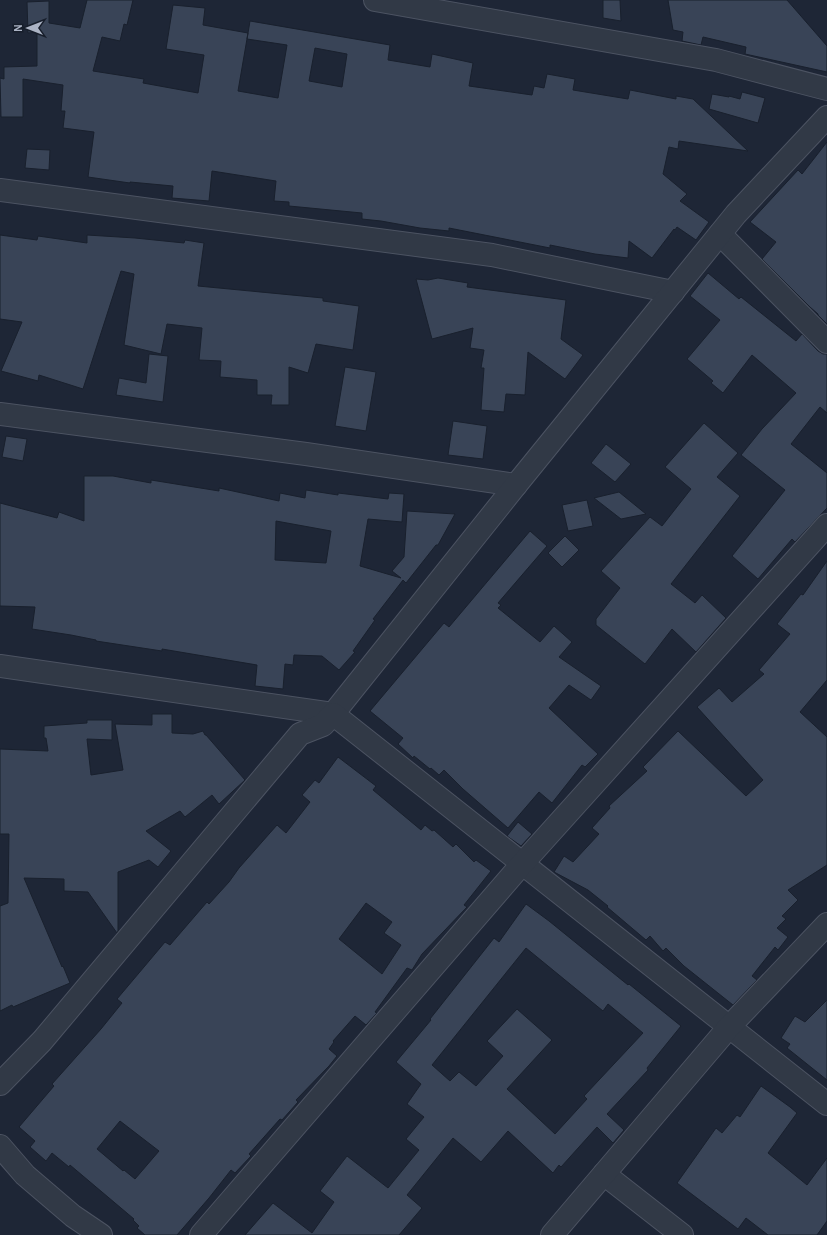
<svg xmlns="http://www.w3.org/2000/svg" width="827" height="1235" font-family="Karla,sans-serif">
	<rect width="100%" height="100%" fill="#1e2636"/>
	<g fill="#394457" stroke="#19202d" fill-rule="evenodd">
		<path d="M87,0H133L127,25L124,24L120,41L102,37L93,71L144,79L143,83L198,93L204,55L166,49L173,5L205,8L203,25L248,33L238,91L278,98L287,45L247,39L250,21L390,45L388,60L430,67L432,54L473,63L469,86L532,95L534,86L544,88L547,74L575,79L573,90L628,99L630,90L676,99V96L693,99L748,151L679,141L678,149L669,147L663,174L687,194L680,201L709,222L696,240L677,227L675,230L674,229L652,258L629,241L628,258L595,254L550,245V248L449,228V231L420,228L381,221L362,219V213L289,206V202L274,201L276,181L212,171L209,201L172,198L173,186L130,182V183L88,177L94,132L63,128L65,111H61L63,85L23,79V117H1L0,78L4,79V67L37,66V32L28,33L27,2L49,1V23L80,28ZM315,48L347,54L342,87L309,81Z"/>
		<path d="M603,0H620L621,21L603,18Z"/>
		<path d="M668,0H787L827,46V72L745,54L746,47L703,37L701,45L682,41L683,32L673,30Z"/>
		<path d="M742,92L765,98L758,123L709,109L712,94L729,97V96L740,99Z"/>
		<path d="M827,142V324L818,315V314L810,307L762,259L776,242L750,222L798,170L802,174Z"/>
		<path d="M27,149L50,150L49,170L25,168Z"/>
		<path d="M0,235L37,240L38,236L87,243V235L135,238L184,243L185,240L204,243L198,286L323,298V301L359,306L353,350L316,344L308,373L289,367V405H271L272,395H257V380L220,377L221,361L199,360L202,328L167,324L161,354L124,345L134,274L121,271L83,389L39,375L38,381L1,371L22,322L0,319Z"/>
		<path d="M708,273L739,299L741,297L796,341L802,334L818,351L823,354H827V413L820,407L791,444L827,473V508L795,542L792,539L758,579L732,556L785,490L741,455L762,429L796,393L752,355L723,393L711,383L713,381L687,359L720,320L690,296Z"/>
		<path d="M438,278L468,283L467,287L566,300L561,339L583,355L565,379L528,352L525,395L506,394L504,412L481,410L484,368H481L484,350L470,348L473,328L432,339L416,279L428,280Z"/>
		<path d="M149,354L168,356L163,402L116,395L119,378L146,383Z"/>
		<path d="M345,367L376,372L366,431L335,426Z"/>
		<path d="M453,421L487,426L483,459L448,455Z"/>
		<path d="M704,423L738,453L717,477L740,496L671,584L695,603L702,595L726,618L696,652L672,629L645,664L596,625V619L620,588L601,571L650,517L662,526L691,489L665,467Z"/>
		<path d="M6,436L27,439L23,461L2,457Z"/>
		<path d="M606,444L631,464L615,482L591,463Z"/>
		<path d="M84,476H113L151,483V480L219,491V488L279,501L280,493L305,498L306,490L338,495V493L388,499L389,493L404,494L402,522L368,519L360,566L401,578L392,571L404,557L407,511L455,514L438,545H436L406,583L403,580L373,619L375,620L353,651L355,652L339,670L322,656L294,655L293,665L285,664L283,689L255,686L257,665L162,649V651L96,641V640L71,635L32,629L35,607L0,606V503L57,518L59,512L84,521ZM276,521L331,531L326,563L275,560Z"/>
		<path d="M619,492L646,514L621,519L594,498Z"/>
		<path d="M587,500L593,526L568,531L562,505Z"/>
		<path d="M530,531L547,546L498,603L501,605L498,608L540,642L554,626L572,642L559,657L601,686L591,700L569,685L549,708L598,754L585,767L582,765L552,803L539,792L508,828L463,789L444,770L439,775L431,768L430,769L414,756L413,758L398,744L403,738L370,711L444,623L449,627Z"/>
		<path d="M565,536L579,550L562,567L548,553Z"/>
		<path d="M827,561V680L800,712L827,737V865L788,890L798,900L782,916L786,919L777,928L788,937L778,950L775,947L752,976L757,980L733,1005L684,966L666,948L663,951L650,936L646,940L607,907L608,906L588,890L554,872L564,856L573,862L599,834L592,828L610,808L609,806L647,771L643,767L678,731L746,796L763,780L697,707L719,688L732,702L764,674L759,670L790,634L777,624L801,594L803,595Z"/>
		<path d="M152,714H172V733L193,734L203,731L205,735H206L245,780L219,804L212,795L185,817L180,811L146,831L171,851L158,867L149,860L118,872V931L117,933L88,892L64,891V879L24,878L62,967L63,966L70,983L13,1007L12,1005L0,1011V906L8,903L9,834H0V749L48,751L46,738H44V726L87,723V720H112V740L87,739L91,775L123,770L115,724L152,725Z"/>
		<path d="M338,757L376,786L373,790L421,830L425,825L432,831L434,830L453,847L456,844L474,862L476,860L491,871L464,905L467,907L422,954L412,970L407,968L375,1012L377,1013L366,1025L355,1016L333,1041L334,1042L329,1049L337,1056L329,1066L296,1100L298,1102L282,1120L280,1119L249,1154L251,1156L235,1173L231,1170L209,1198L177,1235H145L137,1228L139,1226L133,1220L134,1219L70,1165L69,1167L52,1153L46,1161L30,1147L35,1141L19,1127L54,1086L52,1084L101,1029L122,1003L117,999L144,967L165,942L170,945L207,902L209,904L229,882L239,868L277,825L286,833L310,802L302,795L315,780L319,783ZM366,903L392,922L384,933L401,945L382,974L339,939ZM120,1121L159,1151L135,1179L124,1170L123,1171L97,1149Z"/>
		<path d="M518,822L532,834L521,846L507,836Z"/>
		<path d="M526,904L549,921L628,985L629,984L681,1026L647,1068L648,1070L607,1114L624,1130L613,1143L597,1127L561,1167L559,1165L553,1173L508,1131L481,1162L453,1138L407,1195L422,1208L399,1235H245L273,1203L312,1233L334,1202L320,1191L347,1156L388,1188L419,1150L406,1139L424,1117L407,1104L421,1084L396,1062L431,1020L430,1019L494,938L499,942ZM526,948L603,1011L608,1004L643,1033L584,1096L587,1099L555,1134L507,1089L552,1040L517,1009L487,1041L503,1056L476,1086L459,1072L450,1081L432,1065Z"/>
		<path d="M827,1000V1080L787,1048L790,1044L781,1038L795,1016L805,1022Z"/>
		<path d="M761,1086L790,1107L797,1113L768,1153L807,1185L827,1158V1221L817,1235H768L746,1218L738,1229L677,1183L716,1128L722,1133L737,1115L740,1117Z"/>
	</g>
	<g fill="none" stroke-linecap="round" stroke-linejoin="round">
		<defs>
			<g id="minor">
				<path d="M375,0L716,60L827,89"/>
				<path d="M0,190L492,255L673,292"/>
				<path d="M720,234L827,342"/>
				<path d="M0,414L306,454L516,485"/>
				<path d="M0,666L333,714L516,485L736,214L827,117"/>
				<path d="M0,1084L42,1041L300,734L323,725L333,714L827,1104"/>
				<path d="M0,1146L25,1175L73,1216L101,1235"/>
				<path d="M604,1174L682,1235"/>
				<path d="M201,1235L522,864L827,525"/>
				<path d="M552,1235L729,1027L827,924"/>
			</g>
		</defs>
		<use href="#minor" stroke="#4c5362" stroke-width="24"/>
		<use href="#minor" stroke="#313946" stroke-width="22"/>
	</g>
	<g transform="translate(28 28) rotate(270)" stroke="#171e2b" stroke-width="3" paint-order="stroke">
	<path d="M0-3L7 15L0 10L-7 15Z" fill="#abb3c4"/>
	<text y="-6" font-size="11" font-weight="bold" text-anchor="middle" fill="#abb3c4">N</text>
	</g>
</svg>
